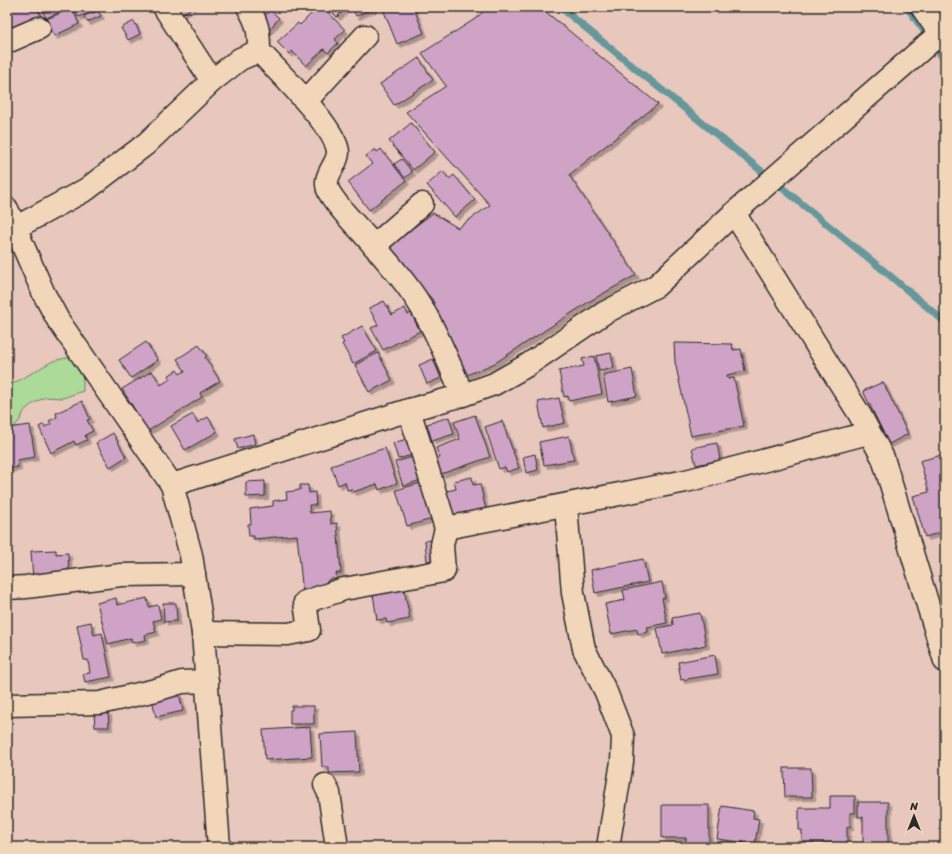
<svg xmlns="http://www.w3.org/2000/svg" width="952" height="854" font-family="Sriracha,sans-serif">
	<defs>
		<filter id="shadow"><feDropShadow dx="3.5" dy="3.5" stdDeviation="0" flood-color="#0004"/></filter>
	</defs>
	<rect width="100%" height="100%" fill="#e8c7bd"/>
	<filter id="ink" filterUnits="userSpaceOnUse"><feTurbulence type="fractalNoise" baseFrequency=".025" numOctaves="2"/><feDisplacementMap in="SourceGraphic" scale="8" xChannelSelector="R" yChannelSelector="G"/><feConvolveMatrix kernelMatrix="1 2 1 2 8 2 1 2 1" color-interpolation-filters="sRGB"/></filter>
	<g filter="url(#ink)">
		<path fill="#acda98" stroke="#6c8262" d="M70,357L83,378V391L63,398L45,397L31,405L24,411L20,420L7,435V387L53,361Z"/>
		<g fill="none" stroke-linecap="round" stroke-linejoin="round">
			<g stroke="#66979a" stroke-width="7">
				<path d="M560,7L888,274L945,322"/>
				<path d="M907,7L945,61"/>
			</g>
		</g>
		<g fill="#cfa3c6" stroke="#2b2b2b" filter="url(#shadow)">
			<path d="M12,7H37L43,21L7,37V9Z"/>
			<path d="M41,7H65L66,9L46,18Z"/>
			<path d="M74,7H93L94,11L78,17Z"/>
			<path d="M174,7H191L192,8L179,15Z"/>
			<path d="M318,7H323L345,30L335,39L338,43L328,53L324,49L306,66L292,51L289,54L277,42L298,23L300,25Z"/>
			<path d="M327,7H345L346,8L337,17Z"/>
			<path d="M352,7H376L356,16Z"/>
			<path d="M388,7H413L424,33L397,44L383,9Z"/>
			<path d="M488,7H540L658,104L569,175L636,275L590,301L495,363L467,375L432,299L386,248L433,213L458,228L490,205L406,112L446,86L422,53L475,19Z"/>
			<path d="M72,8L79,24L54,36L47,19Z"/>
			<path d="M270,10L279,18L269,30L259,22Z"/>
			<path d="M98,11L101,16L87,22L84,16Z"/>
			<path d="M134,21L140,34L128,40L121,28Z"/>
			<path d="M419,58L433,80L394,105L380,84Z"/>
			<path d="M411,123L435,152L413,170L389,141Z"/>
			<path d="M375,149L377,152L381,149L406,181L369,210L348,182L372,164L366,156Z"/>
			<path d="M402,159L412,172L405,178L394,164Z"/>
			<path d="M443,171L449,179L454,175L475,200L455,217L427,185Z"/>
			<path d="M384,301L392,315L405,308L408,315L411,313L420,331L383,350L371,328L378,325L369,308Z"/>
			<path d="M362,326L377,351L353,364L342,344L344,343L341,338Z"/>
			<path d="M146,342L158,360L131,378L119,360Z"/>
			<path d="M674,343L732,344L733,350L741,349L745,371L727,375L728,379L734,378L744,426L691,436L675,362Z"/>
			<path d="M199,345L207,356L205,357L220,381L200,393L202,397L148,431L122,389L152,371L161,385L170,379L168,376L177,370L180,374L185,371L177,359Z"/>
			<path d="M378,353L392,380L369,392L355,365Z"/>
			<path d="M611,353L614,368L599,371L596,356Z"/>
			<path d="M594,356L602,394L569,401L568,396L564,397L559,371L584,366L582,359Z"/>
			<path d="M433,359L441,378L427,384L419,365Z"/>
			<path d="M632,369L637,396L608,402L603,375Z"/>
			<path d="M883,382L908,434L889,444L863,391Z"/>
			<path d="M559,398L565,423L543,428L538,402Z"/>
			<path d="M82,401L90,419L87,420L93,431L85,435L87,440L76,445L74,441L51,453L39,427L44,424L45,427L51,424L49,421L57,417L56,413Z"/>
			<path d="M193,414L197,423L208,417L217,432L185,450L171,426Z"/>
			<path d="M475,415L490,457L441,474L436,460L440,458L436,448L460,439L454,422Z"/>
			<path d="M449,417L454,434L432,441L427,424Z"/>
			<path d="M502,421L519,468L507,472L505,467L499,469L485,427Z"/>
			<path d="M30,425L35,457L17,460L18,467L7,469V428Z"/>
			<path d="M113,433L126,457L110,467L96,443Z"/>
			<path d="M253,434L255,444L238,449L235,439Z"/>
			<path d="M569,436L574,460L544,465L539,442Z"/>
			<path d="M407,439L412,455L398,459L393,443Z"/>
			<path d="M717,443L720,460L696,465L692,448Z"/>
			<path d="M385,448L397,483L379,490L377,484L353,492L352,489L347,490L345,482L338,485L331,466Z"/>
			<path d="M535,454L538,470L526,473L523,457Z"/>
			<path d="M945,454V531L925,537L913,496L929,492L920,461Z"/>
			<path d="M413,457L421,480L403,486L395,462Z"/>
			<path d="M472,477L473,485L480,484L486,510L455,516L447,511L442,492L456,489L454,481Z"/>
			<path d="M265,481V496L246,497V482Z"/>
			<path d="M421,483L432,519L407,526L396,490Z"/>
			<path d="M300,485H308L309,493L315,492L316,505H309L310,513L330,511L331,524L337,523L341,573H336L337,579H329L321,592L303,594L297,535L254,539V536H249L248,524H251L250,509L273,506V501L287,499L286,492L300,490Z"/>
			<path d="M438,539L440,559L427,561L425,541Z"/>
			<path d="M56,550V554L68,553L69,576L33,579L31,551Z"/>
			<path d="M643,559L648,582L595,593L591,570Z"/>
			<path d="M662,582L665,598H662L667,623L647,627L648,632L638,634L637,629L611,634L605,604L625,600L623,590Z"/>
			<path d="M404,589L410,619L387,623L386,619L377,620L373,594Z"/>
			<path d="M116,598L117,605L147,598L149,607L158,605L161,619L153,621L156,632L145,635L146,640L132,643L131,638L108,644L97,603Z"/>
			<path d="M163,603H176L177,621L164,622Z"/>
			<path d="M700,613L706,645L662,654L657,628L673,625L672,618Z"/>
			<path d="M91,622L94,635L102,633L111,677L85,682L83,674L90,673L88,660H84L77,625Z"/>
			<path d="M715,655L718,674L681,680L678,662Z"/>
			<path d="M179,693L183,711L156,717L152,699Z"/>
			<path d="M292,706H314V724H290V710H292Z"/>
			<path d="M108,712L109,727H95L94,713Z"/>
			<path d="M310,727L312,757L265,760L263,730Z"/>
			<path d="M357,732L359,772L329,773V767H322L320,734Z"/>
			<path d="M784,768H811L812,797H785Z"/>
			<path d="M830,796H855V813H850V827H847V843H802V830H799V808H830Z"/>
			<path d="M858,802H888V847H863V817H858Z"/>
			<path d="M662,805H709V843H686V838H662Z"/>
			<path d="M722,806L754,811L753,818L759,819L755,844L717,839Z"/>
		</g>
		<g fill="none" stroke-linecap="round" stroke-linejoin="round">
			<defs>
				<g id="minor">
					<path d="M164,7L212,81"/>
					<path d="M248,7C258,24 259,31 259,51"/>
					<path d="M922,7L945,41"/>
					<path d="M7,42L39,28"/>
					<path d="M306,101L365,36"/>
					<path d="M7,209L44,294L58,320L172,485L191,555L203,633L219,847"/>
					<path d="M734,213L860,415L883,458L945,661"/>
					<path d="M15,228L87,189L146,144L212,81L240,59L259,51C276,69 337,129 338,152C338,166 321,176 329,192C337,206 349,218 360,230C377,249 395,269 410,290C433,321 447,360 463,395"/>
					<path d="M374,246L422,204"/>
					<path d="M409,410L446,528L686,481L868,433"/>
					<path d="M172,485L409,410L463,395L494,384L526,366L604,313L656,286L734,213L945,29"/>
					<path d="M566,506L573,593L584,649L606,692L623,736L622,762L608,847"/>
					<path d="M7,588L26,587L121,575L194,574"/>
					<path d="M203,633L288,634L309,630L305,602L344,589L444,571L442,545L446,528"/>
					<path d="M7,705L100,703L156,690L182,682L207,681"/>
					<path d="M325,785L329,793L337,847"/>
				</g>
			</defs>
			<use href="#minor" stroke="#2b2b2b" stroke-width="25"/>
			<use href="#minor" stroke="#f2d6b9" stroke-width="22"/>
		</g>
	</g>
	<rect width="952" height="854" fill="none" stroke="#f2d6b9" stroke-width="24"/>
	<rect x="12" y="12" width="928" height="830" fill="none" stroke="#2b2b2b" stroke-width="1.5" filter="url(#ink)"/>
	<g transform="translate(914 816)" stroke="#f2d6b9" stroke-width="3" paint-order="stroke">
	<path d="M0-3L7 15L0 10L-7 15Z" fill="#2b2b2b"/>
	<text y="-6" font-size="11" font-weight="bold" text-anchor="middle" fill="#2b2b2b">N</text>
	</g>
</svg>
